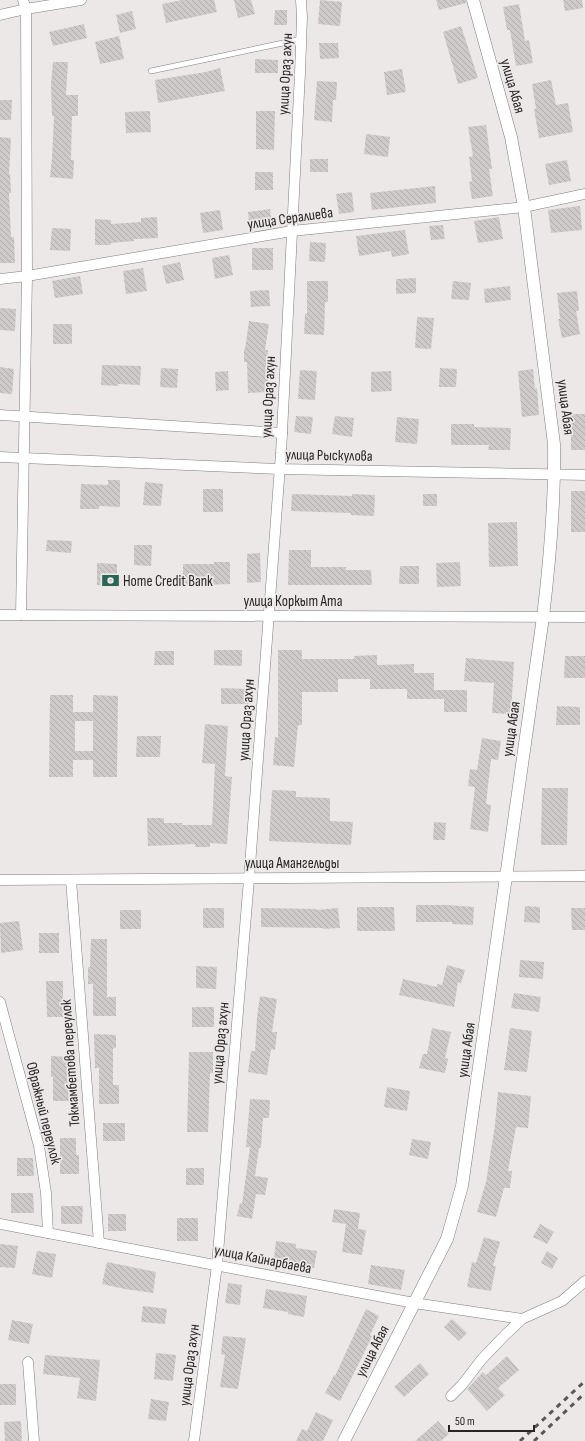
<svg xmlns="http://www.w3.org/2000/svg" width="585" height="1441" font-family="'Sofia Sans Condensed',sans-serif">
	<defs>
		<pattern id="building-back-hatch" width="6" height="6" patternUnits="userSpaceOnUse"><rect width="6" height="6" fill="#cecac9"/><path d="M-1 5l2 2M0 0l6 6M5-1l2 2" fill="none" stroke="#b1adac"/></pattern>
	</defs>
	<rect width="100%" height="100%" fill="#ede8e8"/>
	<g fill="url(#building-back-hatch)" fill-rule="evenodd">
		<path d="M182,0H214L217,12L166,23L162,4Z"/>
		<path d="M234,0H251L255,14L238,18Z"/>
		<path d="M320,0L342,2L340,26L318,24Z"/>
		<path d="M436,0H466V3L439,10Z"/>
		<path d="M563,0H582L583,8L565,11Z"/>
		<path d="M519,4L525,41L529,40L533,63L516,66L510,30H507L503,7Z"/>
		<path d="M275,10H287V25H274Z"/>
		<path d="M132,11L136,29L120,33L116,15Z"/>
		<path d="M84,24L87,38L53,46L49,32Z"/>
		<path d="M461,26L478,78L458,84L443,32Z"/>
		<path d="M119,36L124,59L100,64L95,42Z"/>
		<path d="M319,43H338L339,58L320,59Z"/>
		<path d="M255,59L278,60V73H255Z"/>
		<path d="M53,62H68L66,95H78V116H72L71,160H74L73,179L50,177L52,158L54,116H52L51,84Z"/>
		<path d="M220,68L225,91L158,103L155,80L206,72Z"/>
		<path d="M402,69L406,92L387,95L384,72Z"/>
		<path d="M551,80L556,105L568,103L573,132L539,138L534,109H536L532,84Z"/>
		<path d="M317,81L337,82L336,100H333L332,122L314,120Z"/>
		<path d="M0,100H12L11,120H0Z"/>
		<path d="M150,111L151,132L126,133L125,112Z"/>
		<path d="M256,111H275L274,150L256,149Z"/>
		<path d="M486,125L492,169H489L493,196L472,199L469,182L472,181L469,157L473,156L468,127Z"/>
		<path d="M366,134L390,137L388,157L364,154Z"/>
		<path d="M0,137L11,138L9,174H10L11,193H9L11,237H14L15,263H0Z"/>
		<rect x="310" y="159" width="18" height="13"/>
		<path d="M567,160L571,181L549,185L545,164Z"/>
		<rect x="255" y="172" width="18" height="18"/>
		<path d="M435,186L436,203L372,210L370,193Z"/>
		<path d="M352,192L354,212L339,214L336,194Z"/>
		<path d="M580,206L582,230L551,233L548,210Z"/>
		<path d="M270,209L272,226L250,229L248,212Z"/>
		<path d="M220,210L223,230L203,233L200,213Z"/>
		<path d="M157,217L158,238L134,239V241L111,243V245H95V219L111,220V224L141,222V218Z"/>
		<path d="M499,217L503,239L478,243L474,221Z"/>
		<path d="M443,225L445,239L431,240L429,226Z"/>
		<path d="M52,228L71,229L70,251L50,250Z"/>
		<path d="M405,230L409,254L392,257L391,251L359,256L356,236Z"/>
		<path d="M310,242L326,243L325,262L309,261Z"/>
		<rect x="252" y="248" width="21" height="22"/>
		<path d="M229,255L233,275L215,279L212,258Z"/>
		<path d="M180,262L184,280L166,284L162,266Z"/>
		<path d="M143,268L147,291L126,294L123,271Z"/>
		<path d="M80,276L83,294L55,298L52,281Z"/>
		<path d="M416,278V293L396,294V279Z"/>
		<path d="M307,281H328V302H325L324,335L304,334L305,314H307Z"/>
		<path d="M453,281L471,283L469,300L451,299Z"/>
		<path d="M510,286L511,300L485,303L484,289Z"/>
		<path d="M269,290L270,306L251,307L250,291Z"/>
		<path d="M577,291L579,311H576L580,334L562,338L558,319H560L557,293Z"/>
		<path d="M0,308L16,309L15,331L0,330Z"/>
		<path d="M417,317L434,318L431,349L415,348Z"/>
		<path d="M249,321L269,324L265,350H268L267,375H268V392L248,393L247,362H244V349H245Z"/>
		<rect x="53" y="324" width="19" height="20"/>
		<path d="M102,365L141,366L140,385L118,384V386L101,385Z"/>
		<path d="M0,367L14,369L12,394L0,393Z"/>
		<path d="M161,368L178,369L177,388L160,387Z"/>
		<path d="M440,368L457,369L456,387H439Z"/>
		<path d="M533,369L535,389L537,388L539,415L522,417L518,371Z"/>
		<path d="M300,370L317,371L315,400L298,399Z"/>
		<path d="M228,371L229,390L216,391L215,372Z"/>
		<path d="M391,371L392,391L371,392V372Z"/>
		<rect x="571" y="414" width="14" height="36"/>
		<path d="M296,416L313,417L311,434L294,432Z"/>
		<path d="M335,416L354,418L352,437L332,434Z"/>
		<path d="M397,417L419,419L417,444L395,442Z"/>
		<path d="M451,424H474V427L511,428L510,450H488L489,445H451Z"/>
		<path d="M108,480H120V507L99,506V509H80L81,484L108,485Z"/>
		<path d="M145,482L163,484L161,506L143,505Z"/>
		<rect x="203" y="489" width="20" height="23"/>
		<rect x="571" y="491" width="14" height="41"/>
		<path d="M292,494L352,496V494L375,495L374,516L351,515V513L291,511Z"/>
		<rect x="423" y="494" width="14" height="12"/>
		<path d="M517,522L518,566L489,567L488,523Z"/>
		<path d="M47,540L72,541L71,553L46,551Z"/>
		<path d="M134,545H152L151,566L134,565Z"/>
		<path d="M289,550H311V567H346V570H371L372,585H288Z"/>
		<path d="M260,553L261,582L247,583V554Z"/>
		<path d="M214,562H230V584L183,586V564H214Z"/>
		<path d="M460,562L461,586L437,587L436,563Z"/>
		<path d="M97,563L117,564V586L97,585Z"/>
		<path d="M400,566H419V584H399Z"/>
		<path d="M214,650H242V666L214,665Z"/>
		<path d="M278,650H302V659H354V656L377,655V665L414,664V673H434V690H467V712H444V699H407V689H370V679H338V692H302V725H298L294,767L273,765L275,737L278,738Z"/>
		<path d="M155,651H174V665H154Z"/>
		<path d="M565,656H585V678H564Z"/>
		<path d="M466,658L514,662L511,714L492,713L494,683L464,681Z"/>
		<path d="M221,688L249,689V704H221Z"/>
		<path d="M50,695H73V712H93V695L118,696L117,777H93V760H73V777H49ZM75,721H93V751H75Z"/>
		<path d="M557,706L580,707V725H556Z"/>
		<path d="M205,724L228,726L225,776L232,777L227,844L210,843V847H195V844L148,846L147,818H164V823H182V825H212L215,764L202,763Z"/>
		<path d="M137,736H161L160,757H136Z"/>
		<path d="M482,738L501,741L498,760L491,759L486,804L491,805L488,832L470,829L475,787L468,786L470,769L477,770Z"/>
		<path d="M542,788H568L567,845H541Z"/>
		<path d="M272,790L296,791V797L330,798V821L353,822L351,845L269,841Z"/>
		<path d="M434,822L446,823L445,840H433Z"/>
		<path d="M416,905H447L474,907L473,925L452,924V922H416Z"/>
		<path d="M525,906L540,907V923L524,922Z"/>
		<path d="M357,907H394L395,931H357Z"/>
		<rect x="203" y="908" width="21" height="20"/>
		<path d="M261,908L316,909V910L338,908L340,928L323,929V928L261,927Z"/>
		<path d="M571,908H585V930H572Z"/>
		<rect x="120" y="910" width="21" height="19"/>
		<path d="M19,921L23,950L1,953L0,923Z"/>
		<rect x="39" y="933" width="20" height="20"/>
		<path d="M91,939H107V997H116V1016H93V984H88V967H90Z"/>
		<path d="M520,960L544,962L543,979L519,977Z"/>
		<path d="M447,965L465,970L461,983L458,982L454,1007L399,995L403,979L437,987V984L442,985Z"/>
		<path d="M196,966L217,967L216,989L196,988Z"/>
		<path d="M46,981H63V1000H65V1017H47Z"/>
		<path d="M514,993L541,997L539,1012L511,1008Z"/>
		<path d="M260,996L277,999L272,1032H277L275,1050L271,1049L267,1075L248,1072L251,1051H255L257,1017Z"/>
		<rect x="192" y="1007" width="22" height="20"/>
		<path d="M432,1028L451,1032L445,1058L448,1059L445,1073L419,1068L423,1054H427Z"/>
		<path d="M510,1028L532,1031L527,1072L504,1070Z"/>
		<path d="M94,1034L116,1035V1048H113V1085H119V1104H99V1068H95Z"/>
		<path d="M189,1052H213V1073H210L208,1132H187Z"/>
		<path d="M51,1056L67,1057V1082H72V1101H53V1077H51Z"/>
		<path d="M387,1087L410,1091L407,1111L384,1107Z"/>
		<path d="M498,1092L531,1096L528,1128L516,1127L508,1171H512L510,1188H504L496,1217L477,1212L486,1182L495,1125Z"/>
		<path d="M250,1099L270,1100L269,1118H263L261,1148H259L255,1176L268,1178L265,1195L256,1194L252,1219L237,1216L240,1203L242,1204L250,1147H246Z"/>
		<rect x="103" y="1123" width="22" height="18"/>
		<path d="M60,1138H76V1155H79V1174H60Z"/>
		<path d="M412,1139L431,1142L428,1159L409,1155Z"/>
		<path d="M17,1158H33L34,1176H17Z"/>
		<rect x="186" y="1168" width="18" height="17"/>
		<path d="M11,1193H33L34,1213H11Z"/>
		<path d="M61,1206H83L82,1224H61Z"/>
		<path d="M334,1209L360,1213L358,1229L366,1230L362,1255L342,1252L346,1224L332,1222Z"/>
		<rect x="108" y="1214" width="18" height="17"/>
		<rect x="177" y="1218" width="21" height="23"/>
		<path d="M540,1224L554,1232L547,1244L533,1237Z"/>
		<path d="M484,1237L500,1242L493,1266H496L491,1291L467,1287L472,1262L476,1263Z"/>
		<path d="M276,1241L296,1244V1248L317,1251L314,1268L301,1266V1263L274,1258Z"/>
		<path d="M0,1244L18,1246L15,1268L0,1267Z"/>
		<path d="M37,1251L56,1254L52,1278L32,1274Z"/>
		<path d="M547,1251L558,1258L552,1269L541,1263Z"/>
		<path d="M107,1262L156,1272L153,1293L125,1289L102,1284Z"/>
		<path d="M371,1265L405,1270L401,1290L368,1284Z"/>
		<path d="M228,1283L242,1285L240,1305L225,1303Z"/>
		<path d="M266,1289L307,1296L304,1317L288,1314V1312L263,1308Z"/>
		<path d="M143,1306L167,1309L165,1324L141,1322Z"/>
		<path d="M366,1309L379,1316L370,1335L372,1336L365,1351L340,1401L325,1393L334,1375L335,1376Z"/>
		<path d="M452,1319L467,1333L459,1341L444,1327Z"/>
		<path d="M12,1320L33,1324L29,1344L8,1340Z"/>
		<path d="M223,1336L246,1338L238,1389L220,1387L225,1355L221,1354Z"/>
		<path d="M156,1353L176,1355L173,1381L154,1379Z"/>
		<path d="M45,1355L100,1360L96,1401L77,1398L80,1378L43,1374Z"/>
		<path d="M507,1356L519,1370L498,1388L505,1395L487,1411L467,1389L483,1372L486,1375Z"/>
		<path d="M420,1363L429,1374L404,1397L394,1387Z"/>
		<rect x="0" y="1384" width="16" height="21"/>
		<path d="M151,1399L169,1402L166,1421L148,1419Z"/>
		<path d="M316,1412L333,1420L323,1441H296L302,1429L307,1431Z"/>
		<path d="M21,1421L22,1441H5L4,1422Z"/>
		<path d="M438,1421L449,1434L441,1441H415Z"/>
	</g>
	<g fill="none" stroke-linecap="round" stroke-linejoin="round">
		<defs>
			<path id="service" d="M151,71L302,39"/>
			<g id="minor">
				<path d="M0,15L26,9L81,0"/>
				<path d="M0,279L27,276L292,231L524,207L585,194"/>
				<path d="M0,415L282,433"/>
				<path d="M0,457L279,469L585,475"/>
				<path d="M0,615L585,617"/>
				<path d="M21,615L27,276L26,9L23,0"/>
				<path d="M0,880L585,876"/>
				<path d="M71,880L99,1243"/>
				<path d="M0,1002L39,1146L46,1193L48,1233"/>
				<path d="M0,1224L414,1303L522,1319"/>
				<path d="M28,1362L34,1441"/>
				<path d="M451,1396L462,1385L482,1359L505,1335L522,1319L562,1301L585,1281"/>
				<path d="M194,1441L217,1265L249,879L281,453L300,73L302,17L301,0"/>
			</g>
			<path id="tertiary" d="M344,1441L447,1239L462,1186L543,617C550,559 555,502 554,444L524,207L511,137L473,0"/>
		</defs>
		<use href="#service" stroke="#817d7c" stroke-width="6"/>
		<use href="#minor" stroke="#817d7c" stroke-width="11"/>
		<use href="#tertiary" stroke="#817d7c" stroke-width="13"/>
		<use href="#service" stroke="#fff" stroke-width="5"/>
		<use href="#minor" stroke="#fff" stroke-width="10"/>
		<use href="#tertiary" stroke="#fff" stroke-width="12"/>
		<g stroke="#595656" stroke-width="3" stroke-dasharray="5 5" stroke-linecap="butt">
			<path d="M520,1441L585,1381"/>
			<path d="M534,1441L585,1393"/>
		</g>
	</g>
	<defs>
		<symbol id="bank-bare" viewBox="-9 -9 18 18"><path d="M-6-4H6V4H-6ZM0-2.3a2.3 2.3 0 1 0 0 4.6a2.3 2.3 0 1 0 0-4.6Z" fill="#286653" stroke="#ede8e8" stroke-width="2.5" paint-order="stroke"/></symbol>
	</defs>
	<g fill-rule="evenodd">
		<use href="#bank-bare" x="98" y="568" width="25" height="25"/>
	</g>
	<g text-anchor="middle" stroke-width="3.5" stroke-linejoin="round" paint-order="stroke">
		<g font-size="15" fill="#272525" stroke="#ede8e8">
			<text transform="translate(285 74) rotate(-87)" y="5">улица Ораз ахун</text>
			<text transform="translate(513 86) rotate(74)" y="5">улица Абая</text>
			<text transform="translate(290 218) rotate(-8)" y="5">улица Сералиева</text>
			<text transform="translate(268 397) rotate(-87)" y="5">улица Ораз ахун</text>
			<text transform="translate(566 407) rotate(83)" y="5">улица Абая</text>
			<text transform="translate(329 455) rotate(1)" y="5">улица Рыскулова</text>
			<text x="293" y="606">улица Коркыт Ата</text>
			<text transform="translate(246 720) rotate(-86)" y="5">улица Ораз ахун</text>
			<text transform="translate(511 729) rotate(-82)" y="5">улица Абая</text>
			<text x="292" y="868">улица Амангельды</text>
			<text transform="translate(220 1043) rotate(-85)" y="5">улица Ораз ахун</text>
			<text transform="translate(466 1050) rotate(-82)" y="5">улица Абая</text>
			<text transform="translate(70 1063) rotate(-94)" y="5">Токмамбетова переулок</text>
			<text transform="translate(44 1113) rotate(76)" y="5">Овражный переулок</text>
			<text transform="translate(263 1259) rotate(11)" y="5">улица Кайнарбаева</text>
			<text transform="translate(372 1351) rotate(-63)" y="5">улица Абая</text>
			<text transform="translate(189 1365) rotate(-83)" y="5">улица Ораз ахун</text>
		</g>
		<g font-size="15" fill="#272525" stroke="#ede8e8" text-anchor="start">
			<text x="123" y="586">Home Credit Bank</text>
		</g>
	</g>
	<path d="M449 1425v6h85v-6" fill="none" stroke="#272525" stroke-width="2"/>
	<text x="455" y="1425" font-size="12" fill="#272525" stroke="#ede8e8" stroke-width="3" paint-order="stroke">50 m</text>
</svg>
